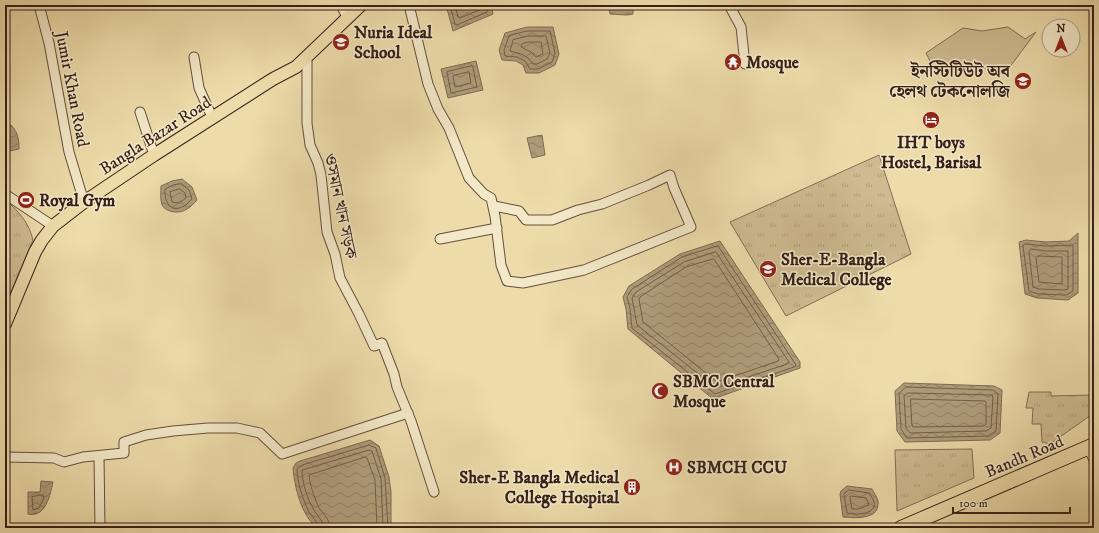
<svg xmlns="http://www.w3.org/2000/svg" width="1099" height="533" font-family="'IM FELL DW Pica','Noto Serif Bengali',serif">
	<defs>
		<pattern id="park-tufts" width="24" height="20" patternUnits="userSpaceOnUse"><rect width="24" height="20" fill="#cebb91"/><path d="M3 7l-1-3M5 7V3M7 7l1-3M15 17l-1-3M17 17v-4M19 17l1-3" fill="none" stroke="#b2a07c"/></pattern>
		<pattern id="water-waves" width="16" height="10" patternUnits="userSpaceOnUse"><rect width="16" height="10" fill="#ae9c79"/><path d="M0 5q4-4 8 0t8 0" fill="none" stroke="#8e7f62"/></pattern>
	</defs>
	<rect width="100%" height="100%" fill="#eddbaa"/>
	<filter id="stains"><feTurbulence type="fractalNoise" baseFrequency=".005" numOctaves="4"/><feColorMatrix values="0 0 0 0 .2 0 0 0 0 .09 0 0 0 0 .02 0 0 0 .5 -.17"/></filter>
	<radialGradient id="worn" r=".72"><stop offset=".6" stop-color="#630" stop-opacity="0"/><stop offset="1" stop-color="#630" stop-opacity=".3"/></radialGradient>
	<path fill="#cebb91" stroke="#826e55" d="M1008,27L1025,39L1036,32L1009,68L934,69L926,53L963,28L982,31Z"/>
	<g fill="url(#park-tufts)" stroke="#826e55">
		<path d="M879,155L911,254L786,316L730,222Z"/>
		<path d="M5,200C19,211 29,223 33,240L5,306Z"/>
		<path d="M1029,392H1051V396L1093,395L1094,413L1050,444L1042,442L1041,424H1032L1033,408H1026Z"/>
		<path d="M972,449L974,478L897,511L895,450Z"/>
	</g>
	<g fill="url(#water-waves)" stroke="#7e6b53">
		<path d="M446,5H491L493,14L453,31Z"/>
		<path d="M609,5H633V14L627,15L610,14Z"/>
		<path d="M527,27H553L559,54L555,65L539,73H526L523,65L516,61L502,60L499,50L505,33Z"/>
		<path d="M476,61L483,90L448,98L441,69Z"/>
		<path d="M5,124L11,125C18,132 19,140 19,149L5,152Z"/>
		<path d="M542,135L545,155L532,158L527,138Z"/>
		<path d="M182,179L192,187L197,200C194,203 191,207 187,209C181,214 166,213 162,205C160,199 161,192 161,186L172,181Z"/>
		<path d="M1078,233V293L1068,300L1037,298L1025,294L1019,242L1026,240L1046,242L1069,241Z"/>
		<path d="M720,241L800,362V368L713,399L628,329L626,309L623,297L629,286L680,254Z"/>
		<path d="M904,383L994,386L1002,390L1000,433L990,440L905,442L897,431L895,391Z"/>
		<path d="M370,440L379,446L389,477L391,492V528H317C301,514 295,489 293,468L296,463L300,461Z"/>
		<path d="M41,481L53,482C50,495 46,518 28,514V492H40Z"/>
		<path d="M847,486L872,489C874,493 879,499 878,504C878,520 854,518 843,517L840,494L841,491Z"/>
	</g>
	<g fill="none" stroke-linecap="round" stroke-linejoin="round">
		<g stroke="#725e49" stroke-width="1">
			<path d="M450,5L455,24L457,25L487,12L488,5"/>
			<path d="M455,5L458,17L460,18L482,9L483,5"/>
			<path d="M527,31H550L555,53L552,62L538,69H530L525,61L517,57L505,56L504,50L509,36Z"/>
			<path d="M528,36H546L550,53L547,59L537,64H533C526,54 521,54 510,51L513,40Z"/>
			<path d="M529,42H541L543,54L536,57L531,52L521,47L522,44Z"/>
			<path d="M472,66L473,68L477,87L451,93L447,72Z"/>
			<path d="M469,72L471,83L455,87L453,76Z"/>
			<path d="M181,184L189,190L192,199C189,201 187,205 184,206C170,214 164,201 165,189L173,185Z"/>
			<path d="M180,189L185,193L186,198C181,202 178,204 172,202L170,192Z"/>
			<path d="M1025,244L1046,246L1073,245V291L1066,295L1038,294L1029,291L1023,246Z"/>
			<path d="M718,246L796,365L794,367L715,394L632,328L630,308L627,297L632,289L682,257Z"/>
			<path d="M1031,249L1046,251H1068V289L1065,290L1039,289L1033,287L1029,252Z"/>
			<path d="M716,252L789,362L787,364L716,388L637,325L632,298L636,292L684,262Z"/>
			<path d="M1038,256L1062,257V284L1039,282L1036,258Z"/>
			<path d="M714,259L779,359L778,361L717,382L643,322L639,299L640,297L686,267Z"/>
			<path d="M906,387L993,390L998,394L996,431L988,436L907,438L901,429L899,394Z"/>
			<path d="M908,393L992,395L993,397L991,428L986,431L910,433L906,428L904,396Z"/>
			<path d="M911,399L985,401L986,402V424L984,426L913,427L912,425Z"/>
			<path d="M849,490L869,493C871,496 873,499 874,502C877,515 855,515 847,513L844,494Z"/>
			<path d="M43,495L44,498L39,508L33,510L32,497Z"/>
			<path d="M851,496L866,498L869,505L858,509H852L850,498Z"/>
			<path d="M319,528C318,522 312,517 309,512C303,500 297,482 297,469L302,465L369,445L376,448L385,478L388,528"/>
			<path d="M324,528C323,520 316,515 313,508C307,498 302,482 302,470L369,450L372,451L381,479L383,528"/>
			<path d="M330,528C330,518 322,514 318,506C314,496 310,485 309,475L365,457L367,458L375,480L377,528"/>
		</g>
		<defs>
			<g id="minor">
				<path d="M39,5L49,43L69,152L84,202"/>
				<path d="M341,5L348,19"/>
				<path d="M409,5L428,84L438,109L449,128L469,178L484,194L491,198L495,216L501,265L507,281L523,283L584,270L691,227L674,188L670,175L649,185L602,204L578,210L552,220H526L519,211L494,206"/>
				<path d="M729,5L741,27L745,64"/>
				<path d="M194,57L199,88L212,117"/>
				<path d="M307,58V123L310,145L318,163L321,175L327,232L335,254L340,278L359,314L374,346L382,343L394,374L397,387L411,421L434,492"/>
				<path d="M140,112L154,155"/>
				<path d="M5,194L53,226"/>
				<path d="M440,239L497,228"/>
				<path d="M1088,447L1094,460"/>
				<path d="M99,456L100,528"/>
				<path d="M5,457L54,458L64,462L83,457L124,453V442L146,435L173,431L208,428H237L260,433L282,454L408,413"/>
			</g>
			<path id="major" d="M5,324L35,252L42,240L53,226L84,202L154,155L273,79L296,67L361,5"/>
			<path id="highway" d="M901,528L1094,445"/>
		</defs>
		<use href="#minor" stroke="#63503d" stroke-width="11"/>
		<use href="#major" stroke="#352119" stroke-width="14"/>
		<use href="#highway" stroke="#352119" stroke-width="16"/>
		<use href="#minor" stroke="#f3e8c8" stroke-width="9"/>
		<use href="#major" stroke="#eddbaa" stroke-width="12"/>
		<use href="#highway" stroke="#eddbaa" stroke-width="14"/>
	</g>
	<defs>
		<symbol id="school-disc" viewBox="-11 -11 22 22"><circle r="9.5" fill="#8f2418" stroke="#f3e8c8"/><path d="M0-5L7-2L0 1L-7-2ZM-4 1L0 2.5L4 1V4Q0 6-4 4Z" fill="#fff"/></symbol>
		<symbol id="temple-disc" viewBox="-11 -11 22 22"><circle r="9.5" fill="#8f2418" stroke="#f3e8c8"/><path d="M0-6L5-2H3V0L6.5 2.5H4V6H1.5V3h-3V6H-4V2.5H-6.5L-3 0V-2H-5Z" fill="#fff"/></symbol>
		<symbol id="university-disc" viewBox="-11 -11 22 22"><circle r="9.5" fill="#8f2418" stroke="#f3e8c8"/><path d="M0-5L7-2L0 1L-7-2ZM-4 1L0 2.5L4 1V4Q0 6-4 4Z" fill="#fff"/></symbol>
		<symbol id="hotel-disc" viewBox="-11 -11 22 22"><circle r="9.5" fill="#8f2418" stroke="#f3e8c8"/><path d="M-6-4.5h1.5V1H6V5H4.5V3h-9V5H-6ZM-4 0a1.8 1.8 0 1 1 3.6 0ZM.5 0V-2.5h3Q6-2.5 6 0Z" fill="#fff"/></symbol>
		<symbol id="stadium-disc" viewBox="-11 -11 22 22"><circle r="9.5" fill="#8f2418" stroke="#f3e8c8"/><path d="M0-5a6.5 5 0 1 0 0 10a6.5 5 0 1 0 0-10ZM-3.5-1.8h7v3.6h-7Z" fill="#fff"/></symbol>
		<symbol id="mosque-disc" viewBox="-11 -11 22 22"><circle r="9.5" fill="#8f2418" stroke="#f3e8c8"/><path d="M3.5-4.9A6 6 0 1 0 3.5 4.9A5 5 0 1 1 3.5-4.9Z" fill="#fff"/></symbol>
		<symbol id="hospital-disc" viewBox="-11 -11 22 22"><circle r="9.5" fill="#8f2418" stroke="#f3e8c8"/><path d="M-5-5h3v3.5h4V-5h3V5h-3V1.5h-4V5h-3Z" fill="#fff"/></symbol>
		<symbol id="building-disc" viewBox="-11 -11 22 22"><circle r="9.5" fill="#8f2418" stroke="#f3e8c8"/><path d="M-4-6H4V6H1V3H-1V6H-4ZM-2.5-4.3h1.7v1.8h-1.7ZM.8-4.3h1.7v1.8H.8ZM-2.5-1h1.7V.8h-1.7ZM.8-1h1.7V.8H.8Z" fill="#fff"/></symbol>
	</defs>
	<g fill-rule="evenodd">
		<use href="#school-disc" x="331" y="32" width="20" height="20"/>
		<use href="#temple-disc" x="723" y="52" width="20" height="20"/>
		<use href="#university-disc" x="1013" y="71" width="20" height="20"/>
		<use href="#hotel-disc" x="921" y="110" width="20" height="20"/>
		<use href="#stadium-disc" x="16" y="190" width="20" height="20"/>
		<use href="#university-disc" x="758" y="259" width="20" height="20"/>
		<use href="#mosque-disc" x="650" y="381" width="20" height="20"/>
		<use href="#hospital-disc" x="664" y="457" width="20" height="20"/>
		<use href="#building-disc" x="622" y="477" width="20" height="20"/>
	</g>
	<g text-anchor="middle" stroke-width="3" stroke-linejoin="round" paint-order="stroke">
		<g font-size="17" font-weight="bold" fill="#352119" stroke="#f3e8c8" text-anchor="start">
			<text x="354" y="38">Nuria Ideal<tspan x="354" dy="20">School</tspan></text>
			<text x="746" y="68">Mosque</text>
			<text x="1010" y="77" text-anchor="end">ইনস্টিটিউট অব<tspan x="1010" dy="20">হেলথ টেকনোলজি</tspan></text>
			<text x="931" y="148" text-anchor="middle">IHT boys<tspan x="931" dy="20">Hostel, Barisal</tspan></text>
			<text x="39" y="206">Royal Gym</text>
			<text x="781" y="265">Sher-E-Bangla<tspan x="781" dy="20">Medical College</tspan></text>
			<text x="673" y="387">SBMC Central<tspan x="673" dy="20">Mosque</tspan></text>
			<text x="687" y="473">SBMCH CCU</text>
			<text x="619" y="483" text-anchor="end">Sher-E Bangla Medical<tspan x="619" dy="20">College Hospital</tspan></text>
		</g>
		<g font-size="17" fill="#352119" stroke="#f3e8c8">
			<text transform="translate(73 89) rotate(79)" y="6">Jumir Khan Road</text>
			<text transform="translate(155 135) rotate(-33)" y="6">Bangla Bazar Road</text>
			<text transform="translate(341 206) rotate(78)" y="6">ওসমান খান সড়ক</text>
			<text transform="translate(1024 456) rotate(-23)" y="6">Bandh Road</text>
		</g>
	</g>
	<rect width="1099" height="533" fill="none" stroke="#eddbaa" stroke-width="20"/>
	<rect x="6" y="6" width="1087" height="521" fill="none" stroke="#352119" stroke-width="2"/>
	<rect x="10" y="10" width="1079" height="513" fill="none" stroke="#352119"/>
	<g transform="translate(1061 38)"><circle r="19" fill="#f3e8c8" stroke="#a79882"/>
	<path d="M0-3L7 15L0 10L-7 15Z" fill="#8f2418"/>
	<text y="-6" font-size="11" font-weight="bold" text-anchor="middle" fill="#352119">N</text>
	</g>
	<path d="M953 507v6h117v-6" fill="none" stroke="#352119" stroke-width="2"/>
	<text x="959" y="507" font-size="12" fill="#352119" stroke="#f3e8c8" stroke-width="3" paint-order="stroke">100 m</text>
	<rect width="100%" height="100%" filter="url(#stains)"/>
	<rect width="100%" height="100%" fill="url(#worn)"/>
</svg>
